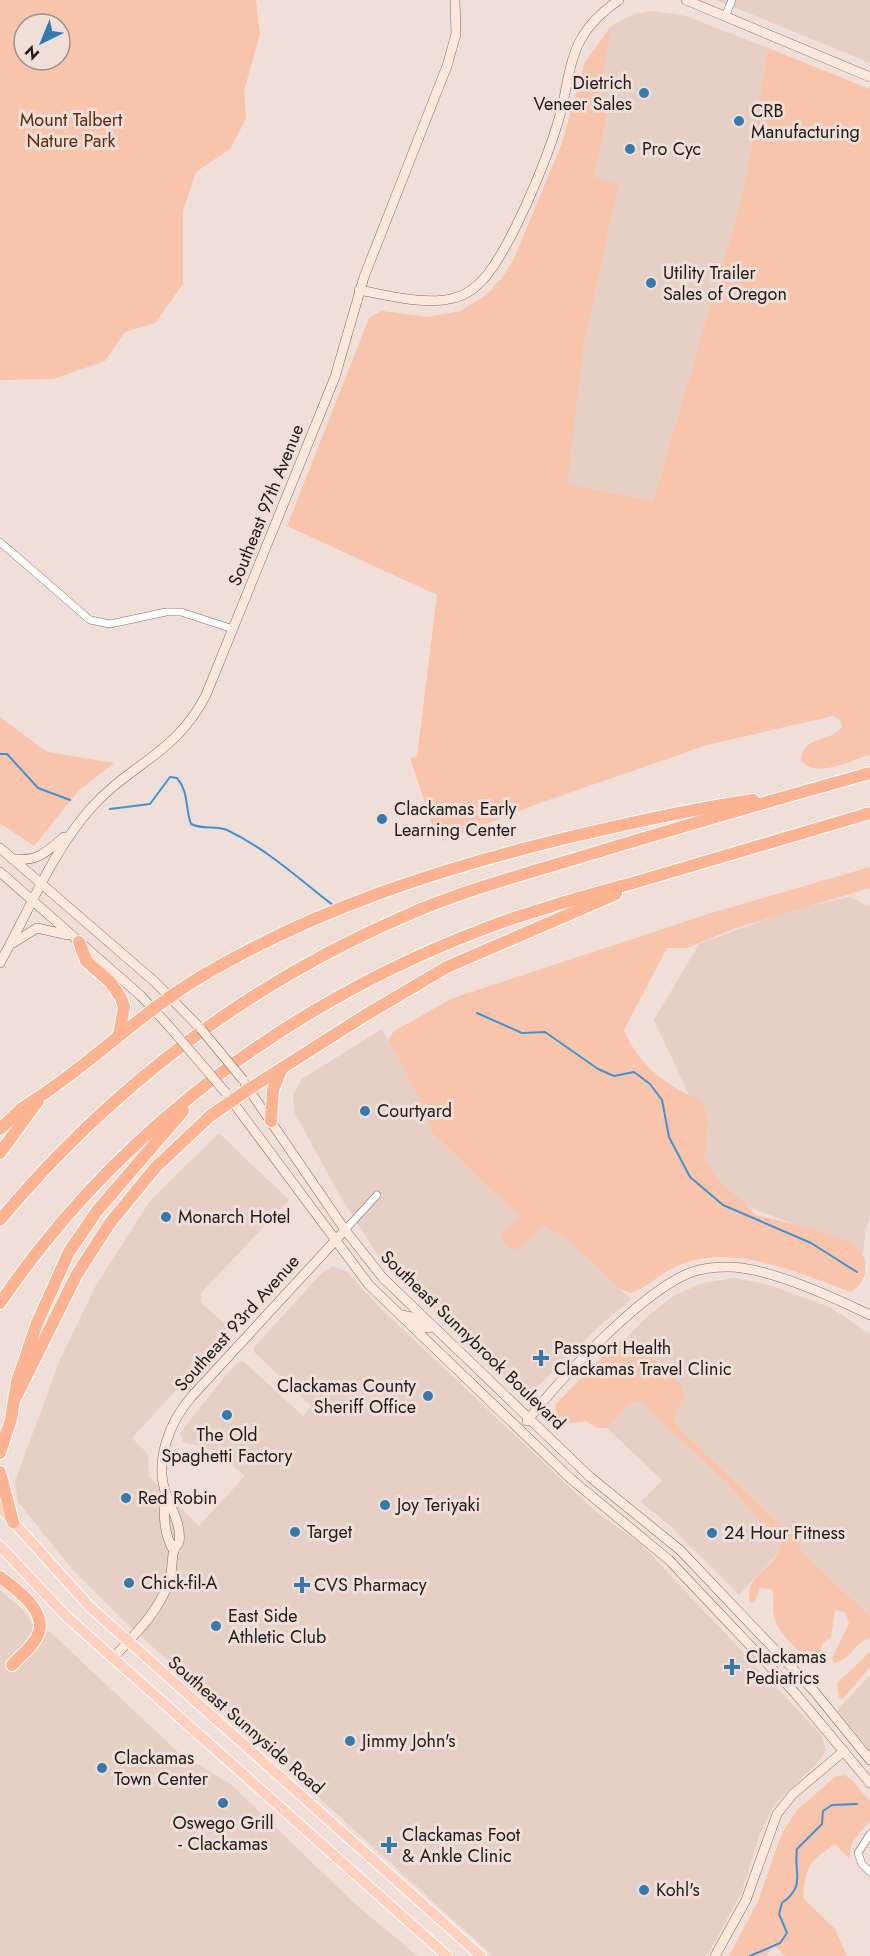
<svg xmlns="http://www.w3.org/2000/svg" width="870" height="1956" font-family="Jost,sans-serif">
	<rect width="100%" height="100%" fill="#efdfd8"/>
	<g fill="#e6cfc5">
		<path d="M715,0H870V63L746,12Z"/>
		<path d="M653,11L686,16L768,48L743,194L653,501L566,484L584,345L619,183L594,178L609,107L599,105L611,26L634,14Z"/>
		<path d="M850,897L870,907V1217L866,1228L863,1254L829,1237L743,1205L727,1195L690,1138L697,1112L654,1020L699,944L795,909Z"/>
		<path d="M382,1029L426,1111L432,1133L519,1216L502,1235L518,1250L544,1226L569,1241L631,1299L594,1331L529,1395L519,1394L377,1254L343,1201L294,1112L293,1095L302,1079Z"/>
		<path d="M219,1133L289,1200L202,1292L200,1302L232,1330L132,1438L148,1454L149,1477L199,1526L245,1476L214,1450L183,1442L180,1433L225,1376L238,1362L243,1361L303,1416L311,1406L254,1352V1347L323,1272L332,1266L346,1271L382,1310L596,1512L641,1544L822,1736L826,1750L819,1761L775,1804L760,1833L742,1891L707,1956H493L122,1619L72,1569L18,1502L15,1481L60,1360L95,1287L150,1201Z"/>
		<path d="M734,1278L766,1284L830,1307L870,1334V1616L807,1557L793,1537L681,1430L674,1420L684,1397L668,1371L638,1343L626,1338L649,1315L675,1295L703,1283Z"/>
		<path d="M631,1402H642L727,1483L780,1543L779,1552L739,1595L668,1524L641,1502L662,1480L607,1428Z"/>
		<path d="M0,1590L25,1612L33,1625L50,1632L178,1752L232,1785L352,1901L417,1956H0Z"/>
		<path d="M870,1675V1751L837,1710Z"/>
	</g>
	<g fill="#f9c4ac" fill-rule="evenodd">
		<path d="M0,0H256L260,34L244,91L246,119L230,149L196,172L183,211V284L155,323L125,332L105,361L53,379L0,380ZM24,24H60V60H24Z"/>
		<path d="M611,26L599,104L609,107L594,177L619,183L584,345L567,484L653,501L743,194L768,48L870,89V755C851,760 814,780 801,760C803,735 830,743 842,727L840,720L833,716L707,745L540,803L442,841L433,826L410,758L417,757L437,595L287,526L369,318L382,311L428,317L460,311L486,295L501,279L513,261L562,143L585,62Z"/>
		<path d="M0,717L47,752L114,763L79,790L34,846L0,823Z"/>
		<path d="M870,867V888L733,929L687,948H667L624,1030C638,1065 668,1087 702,1101L708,1122L704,1156L716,1177L756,1215L814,1229L854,1244L865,1259V1274L859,1286L851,1292C800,1274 731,1241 677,1266C660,1273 648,1288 630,1293L619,1288L569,1241L544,1226L518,1250C508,1248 503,1246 502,1235L519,1216L432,1133L426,1111L388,1040L394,1031L453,998L708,914Z"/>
		<path d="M626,1338L638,1343L683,1387L684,1397L674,1420L681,1430L793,1537L807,1557L870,1616V1638C854,1642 851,1661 834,1663L832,1659L849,1623L845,1612L835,1610L831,1637L823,1643L818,1656L810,1660C795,1648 775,1631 773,1611C772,1602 776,1597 771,1589L760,1588L755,1602L750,1603C742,1573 782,1566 780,1543L727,1483L642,1403L631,1402L607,1428H597L586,1421L571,1423L557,1415L555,1405L614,1344Z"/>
		<path d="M870,1652V1667L843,1699L839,1698L837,1683Z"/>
		<path d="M844,1775L851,1779L870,1801V1821C859,1833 848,1842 850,1859L835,1844C808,1863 806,1865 803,1898L835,1929L847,1956H785L774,1945L766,1956H729L758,1901L782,1833L797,1810L835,1777Z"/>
	</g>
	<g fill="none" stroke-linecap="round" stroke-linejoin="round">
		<g stroke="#4192d0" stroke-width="2">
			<path d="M0,754H7L38,788L70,800"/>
			<path d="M110,809L150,804L170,777L177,778C189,792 185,808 191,824C202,830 216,825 227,830C267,849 299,879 334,906"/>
			<path d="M477,1013L522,1033L545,1032L598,1069L614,1076L634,1072L650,1084L662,1100L669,1137L690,1177L723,1205L811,1243L857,1272"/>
			<path d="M750,1956L780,1943L787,1933L779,1914L782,1903C807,1885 793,1872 797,1849L822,1824L823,1811L832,1805L857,1804"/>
		</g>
		<defs>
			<g id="street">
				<path d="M725,17L732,0"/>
				<path d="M0,542L90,620L110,624L166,612H181L233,629"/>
				<path d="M345,1230L377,1195"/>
				<path d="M870,1834L858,1853L862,1864L870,1872"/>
			</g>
			<g id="secondary">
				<path d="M686,0L870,77"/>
				<path d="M359,290C388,295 425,306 454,298C467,295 479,285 487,275C513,242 546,162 558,122C567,94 567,65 581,39C590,23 604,10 619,0"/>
				<path d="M0,848L155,982L201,1029"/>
				<path d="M12,859C36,862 46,853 64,837"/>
				<path d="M0,872L141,996L168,1025"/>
				<path d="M13,943L37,928L68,935"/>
				<path d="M0,963C29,911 51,854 90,809C131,763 176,754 206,695L335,377L364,277L447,66L456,34L455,0"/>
				<path d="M245,1084L345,1230L383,1278L590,1477L680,1550L814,1691L870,1760"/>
				<path d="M229,1097L369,1285L571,1479L669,1560L795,1693L870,1783"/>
				<path d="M402,1315L411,1317L424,1328L433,1327"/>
				<path d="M527,1421C559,1380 644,1289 692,1272C703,1268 717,1267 728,1267C768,1267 833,1297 870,1315"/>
				<path d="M166,1494C163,1513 164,1535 174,1551"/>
				<path d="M113,1658C134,1635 159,1612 169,1581C173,1571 171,1560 174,1550C175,1547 178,1545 179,1542C182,1526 171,1508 166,1494C154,1461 170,1421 192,1396L345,1230"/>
				<path d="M715,1956L746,1900L777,1814L793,1794L844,1751"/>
			</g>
			<g id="primary">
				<path d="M0,1507L90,1607L481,1956"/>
				<path d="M0,1546L66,1616L447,1956"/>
			</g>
			<g id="highway">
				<path d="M79,942L86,961L110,982L121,998L124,1007L119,1035"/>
				<path d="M271,1121L273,1090L282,1068"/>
				<path d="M0,1129L22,1108C86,1069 138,1014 202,976C315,909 439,869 566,838C629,823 690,809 753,800"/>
				<path d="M0,1153L38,1101"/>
				<path d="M0,1220C110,1088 247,984 405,916C461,891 522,875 581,857C677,828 773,800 870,773"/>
				<path d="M0,1303C117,1131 288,1004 481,930C530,911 582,897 633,883C712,859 791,837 870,813"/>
				<path d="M16,1397L77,1274L110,1223L155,1168L210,1116L249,1089L364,1016L447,967L616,894"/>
				<path d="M0,1453L11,1419L17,1382L37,1323L69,1252L97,1211L183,1111"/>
				<path d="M0,1472L13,1522"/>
				<path d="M0,1577C15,1588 46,1610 39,1632C35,1645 20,1656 12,1665"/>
			</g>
		</defs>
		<use href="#street" stroke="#7c6e68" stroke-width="8"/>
		<use href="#secondary" stroke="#7c6e68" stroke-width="10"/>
		<use href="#primary" stroke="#fff" stroke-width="12"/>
		<use href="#highway" stroke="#fff" stroke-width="14"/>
		<use href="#street" stroke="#fff" stroke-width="7"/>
		<use href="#secondary" stroke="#fee8de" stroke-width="9"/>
		<use href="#primary" stroke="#fdd1bd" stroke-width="10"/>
		<use href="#highway" stroke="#fcb391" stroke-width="12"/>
		<defs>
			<g id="secondary-bridge">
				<path d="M168,1025L226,1093"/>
				<path d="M201,1029L243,1080"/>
			</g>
		</defs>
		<use href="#secondary-bridge" stroke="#7c6e68" stroke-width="10" stroke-linecap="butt"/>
		<use href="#secondary-bridge" stroke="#fee8de" stroke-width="9"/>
	</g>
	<g fill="#347aaf" stroke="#efdfd8" stroke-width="2">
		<circle cx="644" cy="93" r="6"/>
		<circle cx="739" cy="121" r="6"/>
		<circle cx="630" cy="149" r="6"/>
		<circle cx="651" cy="283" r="6"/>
		<circle cx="382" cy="819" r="6"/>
		<circle cx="365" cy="1111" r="6"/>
		<circle cx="166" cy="1217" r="6"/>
		<path d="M538 1349h6v6h6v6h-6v6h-6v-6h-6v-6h6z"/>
		<circle cx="428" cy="1396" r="6"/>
		<circle cx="227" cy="1415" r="6"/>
		<circle cx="126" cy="1498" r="6"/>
		<circle cx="385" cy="1505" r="6"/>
		<circle cx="295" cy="1532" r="6"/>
		<circle cx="712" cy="1533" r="6"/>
		<circle cx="129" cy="1583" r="6"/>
		<path d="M299 1576h6v6h6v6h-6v6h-6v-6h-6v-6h6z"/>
		<circle cx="216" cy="1626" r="6"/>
		<path d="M729 1658h6v6h6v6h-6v6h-6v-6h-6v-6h6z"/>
		<circle cx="350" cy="1741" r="6"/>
		<circle cx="102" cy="1768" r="6"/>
		<circle cx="223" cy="1803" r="6"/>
		<path d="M386 1836h6v6h6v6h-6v6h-6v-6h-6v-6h6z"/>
		<circle cx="644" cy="1890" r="6"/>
	</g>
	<g text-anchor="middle" stroke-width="6" stroke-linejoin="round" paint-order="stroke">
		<g font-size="18" fill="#1f1a18" stroke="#efdfd8" text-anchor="start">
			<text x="632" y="89" text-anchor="end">Dietrich<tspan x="632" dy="21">Veneer Sales</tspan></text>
			<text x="751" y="117">CRB<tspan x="751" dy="21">Manufacturing</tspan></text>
			<text x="642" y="155">Pro Cyc</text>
			<text x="663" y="279">Utility Trailer<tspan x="663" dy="21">Sales of Oregon</tspan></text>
			<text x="394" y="815">Clackamas Early<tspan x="394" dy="21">Learning Center</tspan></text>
			<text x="377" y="1117">Courtyard</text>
			<text x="178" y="1223">Monarch Hotel</text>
			<text x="554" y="1354">Passport Health<tspan x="554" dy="21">Clackamas Travel Clinic</tspan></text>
			<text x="416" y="1392" text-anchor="end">Clackamas County<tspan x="416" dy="21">Sheriff Office</tspan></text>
			<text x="227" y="1441" text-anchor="middle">The Old<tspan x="227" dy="21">Spaghetti Factory</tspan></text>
			<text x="138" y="1504">Red Robin</text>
			<text x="397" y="1511">Joy Teriyaki</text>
			<text x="307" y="1538">Target</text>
			<text x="724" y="1539">24 Hour Fitness</text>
			<text x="141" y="1589">Chick-fil-A</text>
			<text x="314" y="1591">CVS Pharmacy</text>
			<text x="228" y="1622">East Side<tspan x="228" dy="21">Athletic Club</tspan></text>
			<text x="746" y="1663">Clackamas<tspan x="746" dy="21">Pediatrics</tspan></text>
			<text x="362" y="1747">Jimmy John's</text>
			<text x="114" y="1764">Clackamas<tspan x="114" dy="21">Town Center</tspan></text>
			<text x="223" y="1829" text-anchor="middle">Oswego Grill<tspan x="223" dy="21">- Clackamas</tspan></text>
			<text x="402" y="1841">Clackamas Foot<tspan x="402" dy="21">&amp; Ankle Clinic</tspan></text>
			<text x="656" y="1896">Kohl's</text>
		</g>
		<g font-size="18" fill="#612909" stroke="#efdfd8">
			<text x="71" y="126">Mount Talbert<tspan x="71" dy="21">Nature Park</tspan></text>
		</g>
		<g font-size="18" fill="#1f1a18" stroke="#efdfd8">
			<text transform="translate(266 505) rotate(-68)" y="6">Southeast 97th Avenue</text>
			<text transform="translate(237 1323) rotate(-48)" y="6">Southeast 93rd Avenue</text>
			<text transform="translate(473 1340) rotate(44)" y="6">Southeast Sunnybrook Boulevard</text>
			<text transform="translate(246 1725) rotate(41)" y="6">Southeast Sunnyside Road</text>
		</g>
	</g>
	<g transform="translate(42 42) rotate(223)"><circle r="28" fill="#efdfd8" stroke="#9c908b" stroke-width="1.5"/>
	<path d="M0-4.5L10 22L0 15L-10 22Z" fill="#347aaf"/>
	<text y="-9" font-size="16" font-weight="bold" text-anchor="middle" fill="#1f1a18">N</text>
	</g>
</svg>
